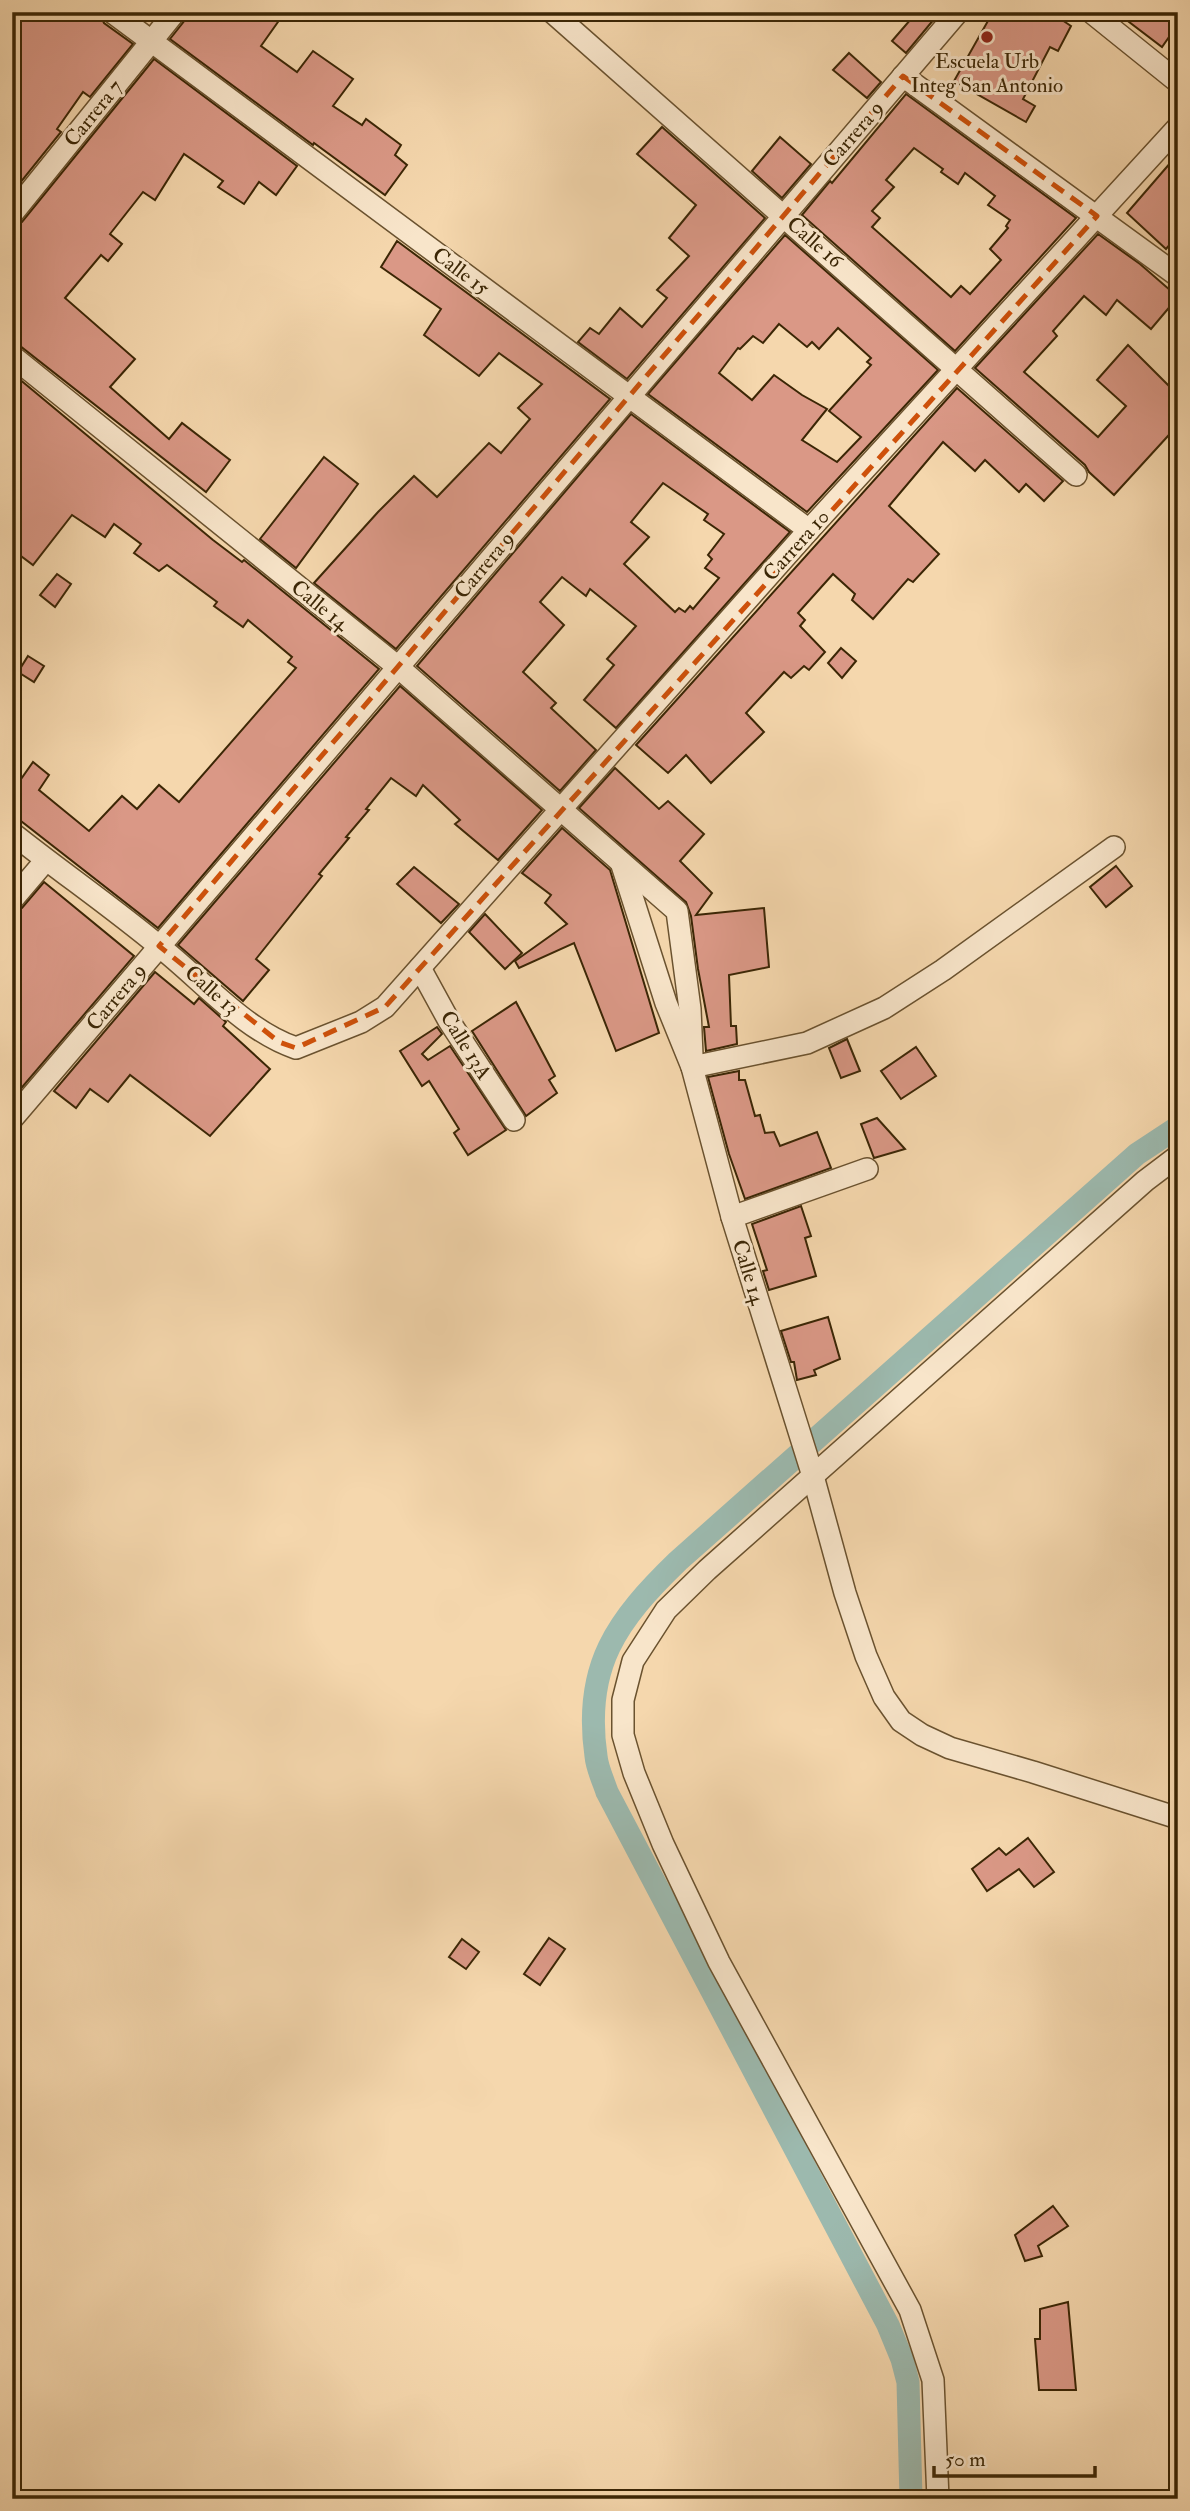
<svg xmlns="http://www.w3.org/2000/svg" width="1190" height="2511" font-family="'IM FELL Double Pica',serif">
	<rect width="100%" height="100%" fill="#f5d7ad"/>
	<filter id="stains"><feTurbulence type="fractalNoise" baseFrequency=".00286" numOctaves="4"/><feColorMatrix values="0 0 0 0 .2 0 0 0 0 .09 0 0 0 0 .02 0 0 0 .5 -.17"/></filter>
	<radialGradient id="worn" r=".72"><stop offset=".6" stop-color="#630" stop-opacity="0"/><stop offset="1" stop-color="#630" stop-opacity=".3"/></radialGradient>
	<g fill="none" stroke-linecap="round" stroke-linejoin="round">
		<path stroke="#9cb9ae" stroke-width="23" d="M911,2499L908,2382L902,2359L888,2325L607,1792C603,1780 597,1768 596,1756C583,1666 617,1620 678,1561L1137,1154L1178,1127"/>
	</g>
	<g fill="#da9886" stroke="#3b2605" stroke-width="2" fill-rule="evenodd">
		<path d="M12,12H99L104,23L133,44L90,97L83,92L57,129L61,132L12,193Z"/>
		<path d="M188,12H285L261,46L297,72L313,51L353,79L333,106L362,125L366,119L401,145L395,155L407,165L385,195L314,143L313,145L170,39L185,20Z"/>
		<path d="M917,12H940L906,53L892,41Z"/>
		<path d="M993,12H1050L1071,26L1058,51L1050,47L1023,99L1035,106L1026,122L954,81Z"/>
		<path d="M1116,12H1178V24L1162,47Z"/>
		<path d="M849,53L881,82L867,98L833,70Z"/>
		<path d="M154,59L297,166L276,195L259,182L244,204L218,187L223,181L184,154L155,200L143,192L110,234L122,244L108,261L101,255L65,298L135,359L110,387L169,439L182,423L230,460L206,492L20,346L12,343V227L22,222Z"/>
		<path d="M906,94L1076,218L955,351L802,215L830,181L832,183ZM914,148L943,169L941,172L958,184L965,173L995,196L988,205L1010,220L1006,226L1008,228L990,249L1001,260L970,294L961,286L951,297L872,227L880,218L872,211L894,187L886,180Z"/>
		<path d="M662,127L765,218L627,379L578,342L590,328L599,334L620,308L642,327L667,298L657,290L689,256L669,238L696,205L637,154Z"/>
		<path d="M780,137L811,164L782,198L752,171Z"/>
		<path d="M1178,154V235L1166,249L1127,213Z"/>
		<path d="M1098,234L1140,264L1178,297L1151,329L1117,300L1106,315L1084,296L1053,331L1057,336L1024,372L1098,437L1126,406L1097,380L1128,345L1178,395V425L1114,495L1089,472L1085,465L975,368Z"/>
		<path d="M785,235L938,370L807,512L648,394ZM779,324L807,347L812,342L819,349L838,328L871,358L867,362L871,365L829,411L861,437L837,462L802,440L827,409L802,395L774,375L752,400L719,373L738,348L740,349L753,336L763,343Z"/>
		<path d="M397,241L610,399L396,649L314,583L378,512L414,476L437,497L489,443L501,453L530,419L518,408L542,384L499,353L479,376L424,335L441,309L381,267Z"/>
		<path d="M12,373L213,540L242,562L244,560L379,669L158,928L12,814V772L21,779L33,762L49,775L39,790L89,831L122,796L137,809L159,785L179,802L296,668L288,662L292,657L248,620L243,627L214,606L217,602L167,565L159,571L134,553L141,544L114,524L105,537L72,515L33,565L13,550L20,541L12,535Z"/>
		<path d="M957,388L1063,481L1044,501L1026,484L1019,492L985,460L975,471L943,442L889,506L939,554L913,582L908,579L873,619L852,600L855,594L833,574L798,613L805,620L800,626L825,652L809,670L804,666L791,678L784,672L746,713L764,732L711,783L686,755L668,773L636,745Z"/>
		<path d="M631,414L790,532L616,728L584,700L614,665L607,659L636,626L590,589L586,596L562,577L540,602L564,625L523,672L556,703L551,708L596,750L560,791L417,666ZM663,483L708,514L704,520L724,534L708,555L712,559L705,568L719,578L693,609L690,606L685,612L679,608L675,612L624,564L649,537L631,522Z"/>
		<path d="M324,457L358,484L296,568L260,539Z"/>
		<path d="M57,574L71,584L55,607L40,595Z"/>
		<path d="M841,648L856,661L842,678L828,663Z"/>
		<path d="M28,656L44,666L34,682L18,672Z"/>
		<path d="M400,686L542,810L498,860L455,824L460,820L423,785L416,796L391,778L366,809L369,810L346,837L349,838L319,874L322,876L256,959L269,970L243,1001L178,945Z"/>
		<path d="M615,768L659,809L668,801L704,834L680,861L712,893L696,915L764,908L769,967L729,975L731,1026H736L737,1044L706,1051L704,1027H709L698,969L691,916L686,902L579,808Z"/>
		<path d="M562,828L610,870L659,1033L616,1051L574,943L519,968L515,961L567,924L545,903L551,895L522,873Z"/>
		<path d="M1116,866L1132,886L1106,907L1090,887Z"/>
		<path d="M414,867L459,904L441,923L397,884Z"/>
		<path d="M44,882L134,956L12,1099V913L22,908Z"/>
		<path d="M485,914L522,953L505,969L469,932Z"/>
		<path d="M155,972L194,1004L199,998L226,1022L223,1026L270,1069L210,1136L130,1075L108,1102L90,1089L76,1108L54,1091Z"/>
		<path d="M516,1002L555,1076L549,1080L557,1093L526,1116L472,1031Z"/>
		<path d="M437,1027L442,1034L422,1054L428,1060L450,1046L506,1130L468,1155L454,1133L459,1129L429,1081L422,1086L400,1051Z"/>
		<path d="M847,1039L860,1071L841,1078L829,1048Z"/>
		<path d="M916,1047L936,1076L901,1099L881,1071Z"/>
		<path d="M739,1071V1080H745L755,1116L760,1115L765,1133L774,1132L780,1146L817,1132L831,1168L745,1199L729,1154L708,1077Z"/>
		<path d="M877,1118L905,1149L874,1158L861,1124Z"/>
		<path d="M801,1206L811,1236L805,1238L816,1276L769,1290L763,1271L767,1270L752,1224Z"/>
		<path d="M828,1317L840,1359L814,1370L816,1375L797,1380L794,1362H791L781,1331Z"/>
		<path d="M1028,1838L1054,1872L1034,1887L1019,1869L987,1891L972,1869L999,1848L1006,1855Z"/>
		<path d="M549,1938L565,1949L540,1985L524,1974Z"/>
		<path d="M462,1939L479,1952L466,1969L449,1957Z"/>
		<path d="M1053,2206L1068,2226L1038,2246L1042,2256L1025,2261L1015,2235Z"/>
		<path d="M1068,2302L1076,2390H1039L1035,2339H1040V2309Z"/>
	</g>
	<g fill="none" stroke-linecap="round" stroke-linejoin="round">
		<defs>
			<g id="minor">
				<path d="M112,12L809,530"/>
				<path d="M552,12L1076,475"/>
				<path d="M1091,12L1178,82"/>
				<path d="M903,76L1178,276"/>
				<path d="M12,214L175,12"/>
				<path d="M12,356L398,667L677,911L690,1009L692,1055"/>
				<path d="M12,833C61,872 112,907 160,947C202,980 245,1031 296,1048L361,1022L385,1007L809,530L1178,127"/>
				<path d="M621,862L666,1003L692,1067L732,1217L813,1476L845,1593L866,1656L884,1697L901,1721L922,1735L950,1748L1033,1772L1178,1818"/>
				<path d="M12,900L46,860"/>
				<path d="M420,968L449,1021L514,1120"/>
				<path d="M692,1067L807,1043L884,1008L943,970L1114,847"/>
				<path d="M12,1119L958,12"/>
				<path d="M732,1217L867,1169"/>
				<path d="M938,2499L933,2380L910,2310L719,1962L663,1844L634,1773L623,1735V1700L633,1661L666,1610L707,1570L1145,1181L1178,1156"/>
			</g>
		</defs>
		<use href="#minor" stroke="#6a522f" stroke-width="24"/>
		<use href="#minor" stroke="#f8e5ca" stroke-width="21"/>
	</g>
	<path fill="none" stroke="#ce510b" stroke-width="5" stroke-dasharray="14 9" stroke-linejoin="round" d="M903,76L1097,216L385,1007L296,1048L279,1042L159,946Z"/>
	<circle fill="#8f2418" stroke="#f8e5ca" stroke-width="2.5" cx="987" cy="37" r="7"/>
	<g text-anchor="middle" stroke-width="6" stroke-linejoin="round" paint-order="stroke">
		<g font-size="21" fill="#3b2605" stroke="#f8e5ca">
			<text x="987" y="68">Escuela Urb<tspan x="987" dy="24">Integ San Antonio</tspan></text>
		</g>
		<g font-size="21" fill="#3b2605" stroke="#f8e5ca">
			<text transform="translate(93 113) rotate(-51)" y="7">Carrera 7</text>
			<text transform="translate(853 134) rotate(-49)" y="7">Carrera 9</text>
			<text transform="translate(815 242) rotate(41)" y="7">Calle 16</text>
			<text transform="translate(461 271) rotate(37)" y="7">Calle 15</text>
			<text transform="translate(796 545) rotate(-48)" y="7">Carrera 10</text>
			<text transform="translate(484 565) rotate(-50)" y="7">Carrera 9</text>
			<text transform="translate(320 605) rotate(39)" y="7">Calle 14</text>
			<text transform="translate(212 990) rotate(41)" y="7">Calle 13</text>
			<text transform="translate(116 997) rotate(-50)" y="7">Carrera 9</text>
			<text transform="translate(466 1045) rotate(58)" y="7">Calle 13A</text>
			<text transform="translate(749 1272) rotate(73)" y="7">Calle 14</text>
		</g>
	</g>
	<rect width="1190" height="2511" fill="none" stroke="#f5d7ad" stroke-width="42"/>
	<rect x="14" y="14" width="1162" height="2483" fill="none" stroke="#3b2605" stroke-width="3.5"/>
	<rect x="21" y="21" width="1148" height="2469" fill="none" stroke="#3b2605" stroke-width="2"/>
	<path d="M934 2466v10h161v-10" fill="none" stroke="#3b2605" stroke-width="3.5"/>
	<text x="945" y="2466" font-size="21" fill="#3b2605" stroke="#f8e5ca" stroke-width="5" paint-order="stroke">50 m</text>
	<rect width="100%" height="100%" filter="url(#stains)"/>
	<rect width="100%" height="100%" fill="url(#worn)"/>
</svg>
